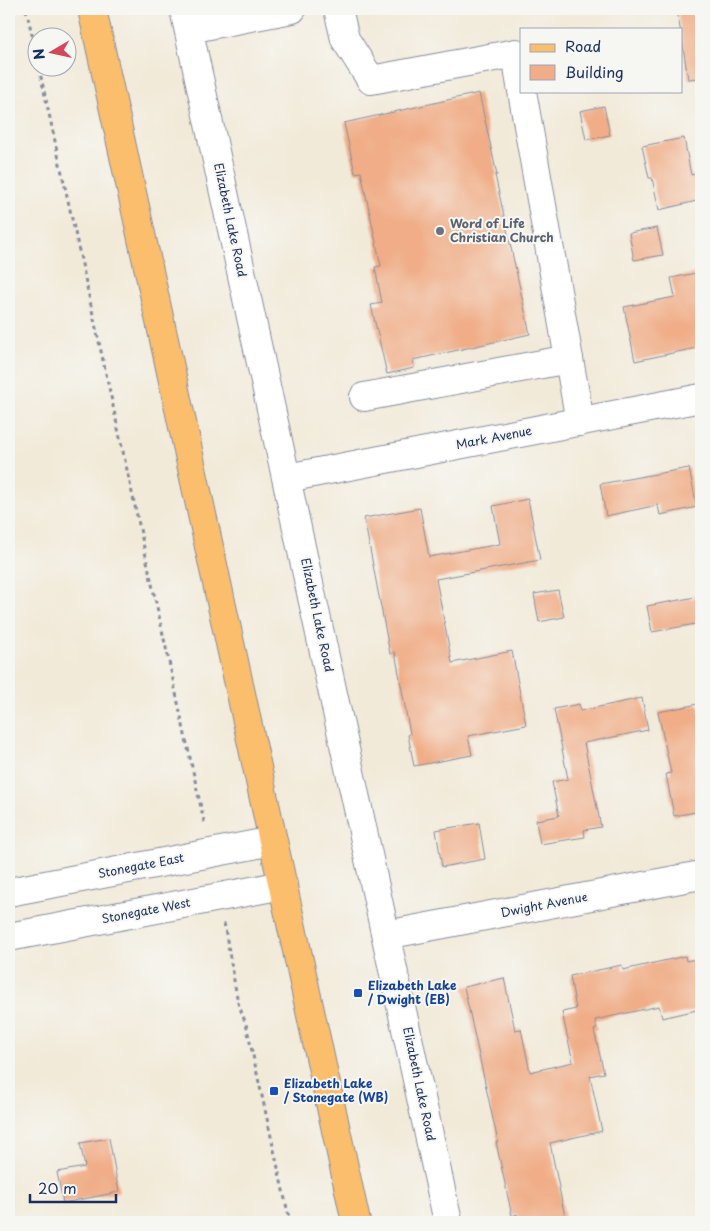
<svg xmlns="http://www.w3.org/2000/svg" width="710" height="1231" font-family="'Playpen Sans',sans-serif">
	<rect width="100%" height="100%" fill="#f6f6f2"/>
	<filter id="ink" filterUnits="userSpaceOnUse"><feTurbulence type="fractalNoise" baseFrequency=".02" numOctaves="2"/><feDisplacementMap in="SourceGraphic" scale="10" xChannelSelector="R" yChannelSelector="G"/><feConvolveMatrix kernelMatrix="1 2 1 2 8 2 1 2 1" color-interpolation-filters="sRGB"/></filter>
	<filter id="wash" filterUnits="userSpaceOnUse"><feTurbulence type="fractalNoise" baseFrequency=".0096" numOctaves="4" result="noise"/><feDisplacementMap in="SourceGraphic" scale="20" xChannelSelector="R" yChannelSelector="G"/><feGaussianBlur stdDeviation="1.12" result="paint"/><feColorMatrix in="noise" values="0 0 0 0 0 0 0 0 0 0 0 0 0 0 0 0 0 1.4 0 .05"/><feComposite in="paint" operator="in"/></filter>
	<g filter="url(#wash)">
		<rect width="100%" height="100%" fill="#f2ead9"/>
		<g id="blocks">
			<g fill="#f0ad87">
				<path d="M677,9H701V78L688,79Z"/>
				<path d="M479,93L497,175H495L530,334L413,360L414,368L387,374L371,305L382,303L375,267L381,266L361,172L355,173L344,123Z"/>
				<path d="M604,106L610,135L586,140L580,111Z"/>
				<path d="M684,138L691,175L698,173L701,188V200L659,210L652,178H649L642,146Z"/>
				<path d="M657,228L663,255L634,260L629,233Z"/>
				<path d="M701,272V347L635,361L624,307L675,297L671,278Z"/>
				<path d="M689,468L697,507L660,515L658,505L606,516L600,484Z"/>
				<path d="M528,499L540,560L436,579L452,663L512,651L526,725L468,736L472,755L414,766L408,735L410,734L395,652L390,654L364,518L420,508L429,557L500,544L493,506Z"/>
				<path d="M558,590L564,617L539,622L534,594Z"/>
				<path d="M701,596V623L652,632L647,606Z"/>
				<path d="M642,698L648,730L584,743L601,827L584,830L585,837L540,844L536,820L559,816L552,782L568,779L554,709L579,704L580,711Z"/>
				<path d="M698,704L701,719V811L674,816L666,774L671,773L658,712Z"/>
				<path d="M479,823L485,859L442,867L436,830Z"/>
				<path d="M685,956L686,961L701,958V1009L662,1018L659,1006L595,1020L597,1029L594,1030L604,1073L590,1076L602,1131L550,1143L565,1217L541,1222H519L517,1214L512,1216L496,1142H498L464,987L504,978L515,1030L521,1029L530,1072L573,1062L562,1012L576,1009L570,976L622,965L623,970Z"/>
				<path d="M109,1138L119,1192L63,1203L57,1172L85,1167L80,1143Z"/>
			</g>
		</g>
	</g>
	<g filter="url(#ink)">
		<use href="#blocks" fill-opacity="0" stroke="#868c9c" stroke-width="1"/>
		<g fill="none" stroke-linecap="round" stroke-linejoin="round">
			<defs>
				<g id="minor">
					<path d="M184,9L448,1222"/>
					<path d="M338,9L345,39L371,80L516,53L521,86"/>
					<path d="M189,29L292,9"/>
					<path d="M522,91L580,422"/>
					<path d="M364,397L569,359"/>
					<path d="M287,478L701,398"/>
					<path d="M9,892L273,841"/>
					<path d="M386,935L701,875"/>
					<path d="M9,937L283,885"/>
				</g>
				<path id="major" d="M92,9L356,1222"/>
			</defs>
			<use href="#minor" stroke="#868c9c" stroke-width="30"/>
			<use href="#major" stroke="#868c9c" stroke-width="30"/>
			<g stroke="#868c9c" stroke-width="3" stroke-dasharray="4 4" stroke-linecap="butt">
				<path d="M26,9L38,60"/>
				<path d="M39,68L205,826"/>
				<path d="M224,923L238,1003L246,1024L290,1222"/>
			</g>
			<use href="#minor" stroke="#fff" stroke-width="28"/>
			<use href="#major" stroke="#fabe6d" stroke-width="28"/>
		</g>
	</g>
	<circle fill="#6b7280" stroke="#f6f6f2" stroke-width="2" cx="440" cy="231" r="5"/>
	<g fill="#1a4fb4" stroke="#f6f6f2" stroke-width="2">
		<rect x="353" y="988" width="10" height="10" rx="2.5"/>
		<rect x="269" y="1086" width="10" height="10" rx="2.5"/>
	</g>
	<g text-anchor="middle" stroke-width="4" stroke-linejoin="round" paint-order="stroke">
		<g font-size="12" fill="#1b2f5e" stroke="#f6f6f2">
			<text transform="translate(230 220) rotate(78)" y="4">Elizabeth Lake Road</text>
			<text transform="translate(494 438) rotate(-11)" y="4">Mark Avenue</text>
			<text transform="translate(317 615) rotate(78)" y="4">Elizabeth Lake Road</text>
			<text transform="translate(141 866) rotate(-11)" y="4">Stonegate East</text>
			<text transform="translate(544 905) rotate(-11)" y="4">Dwight Avenue</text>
			<text transform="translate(146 911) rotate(-11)" y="4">Stonegate West</text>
			<text transform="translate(419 1084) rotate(78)" y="4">Elizabeth Lake Road</text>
		</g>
		<g font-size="12" font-weight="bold" fill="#5b616d" stroke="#f6f6f2" text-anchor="start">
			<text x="450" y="228">Word of Life<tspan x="450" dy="14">Christian Church</tspan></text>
		</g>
		<g font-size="12" font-weight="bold" fill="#164399" stroke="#f6f6f2" text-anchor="start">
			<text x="368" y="990">Elizabeth Lake<tspan x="368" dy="14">/ Dwight (EB)</tspan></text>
			<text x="284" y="1088">Elizabeth Lake<tspan x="284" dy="14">/ Stonegate (WB)</tspan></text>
		</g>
	</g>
	<rect width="710" height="1231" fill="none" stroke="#f6f6f2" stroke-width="30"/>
	<rect x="520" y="28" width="162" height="65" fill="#f6f6f2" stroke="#9ea6b7"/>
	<rect x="530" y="44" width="25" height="8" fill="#fabe6d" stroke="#9ea6b7"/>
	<text x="565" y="52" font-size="15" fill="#1b2f5e">Road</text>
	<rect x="530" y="65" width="25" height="15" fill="#f0ad87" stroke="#9ea6b7"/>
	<text x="565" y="78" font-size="15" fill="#1b2f5e">Building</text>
	<g transform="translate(52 52) rotate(261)"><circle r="24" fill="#f6f6f2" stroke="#9ea6b7"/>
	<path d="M0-4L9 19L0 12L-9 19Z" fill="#d1495b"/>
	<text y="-8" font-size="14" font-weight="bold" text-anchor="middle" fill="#1b2f5e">N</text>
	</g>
	<path d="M30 1194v8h86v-8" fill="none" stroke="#1b2f5e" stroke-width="2.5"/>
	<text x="38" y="1194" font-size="15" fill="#1b2f5e" stroke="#f6f6f2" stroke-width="4" paint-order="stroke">20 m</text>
</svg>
